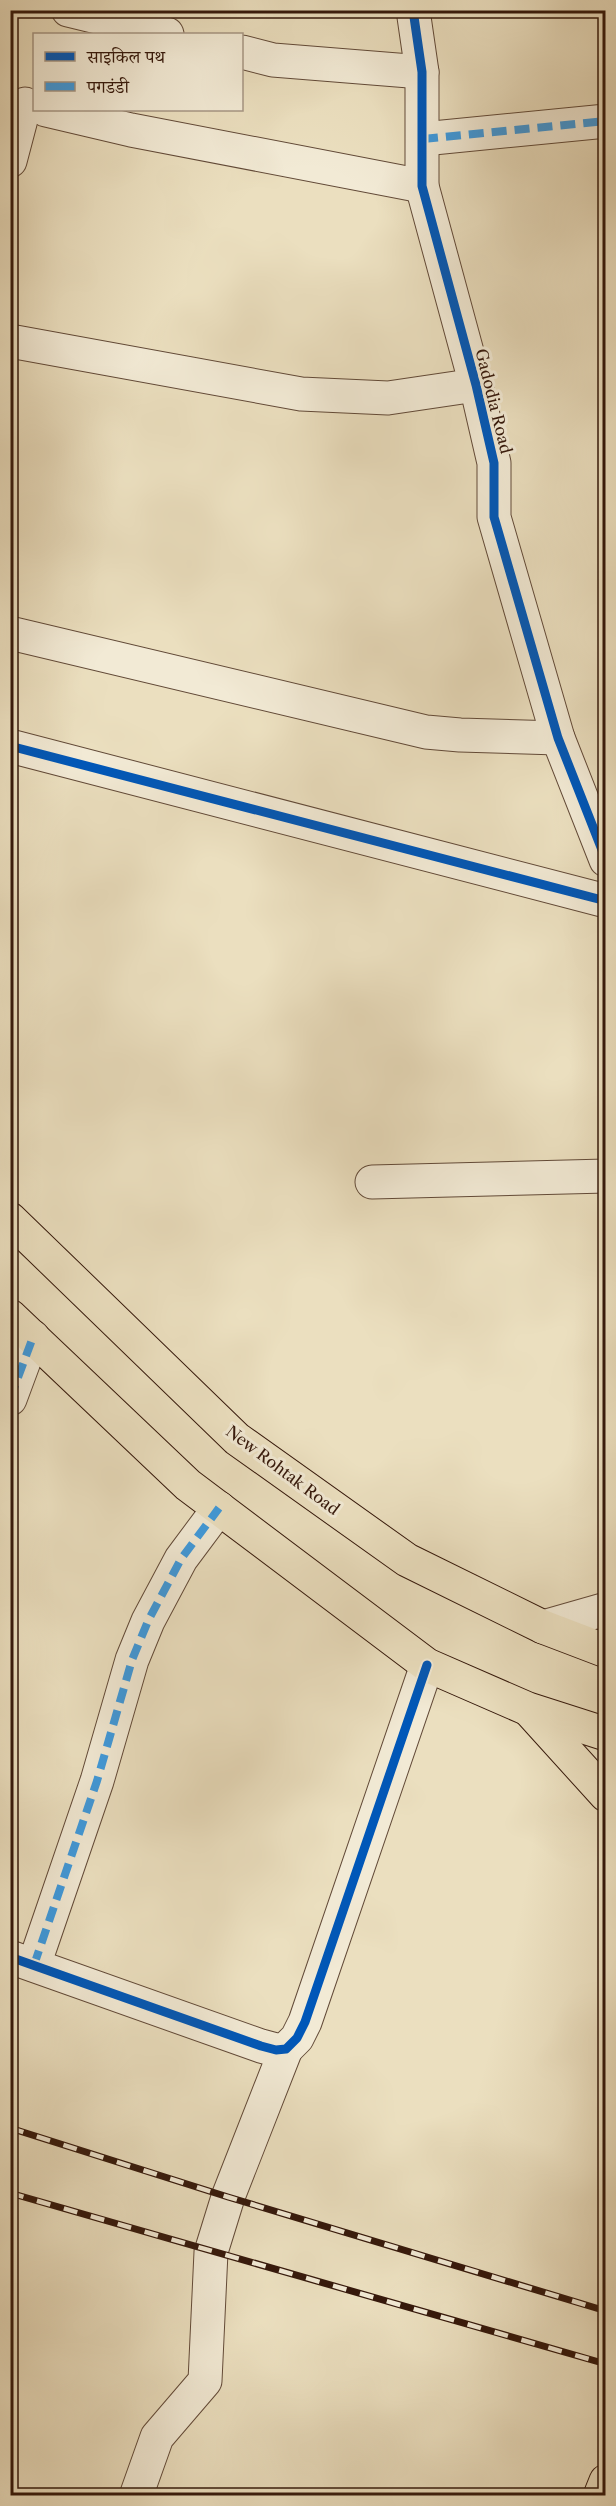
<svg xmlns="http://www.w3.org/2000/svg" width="616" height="2506" font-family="'Libre Caslon Text','Noto Serif Devanagari',serif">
	<rect width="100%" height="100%" fill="#ebdfbf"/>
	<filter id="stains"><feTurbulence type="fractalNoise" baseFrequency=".00333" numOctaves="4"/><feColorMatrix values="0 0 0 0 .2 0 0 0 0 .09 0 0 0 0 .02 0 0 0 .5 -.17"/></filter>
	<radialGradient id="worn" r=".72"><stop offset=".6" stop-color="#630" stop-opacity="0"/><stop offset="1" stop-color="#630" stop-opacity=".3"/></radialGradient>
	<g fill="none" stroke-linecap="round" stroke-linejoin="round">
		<defs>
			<g id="minor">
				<path d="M68,10L167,34"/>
				<path d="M413,10L422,72V186L476,385L494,463V517L558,738L606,860"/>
				<path d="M242,52L273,60L422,72"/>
				<path d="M46,110L131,130L422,186"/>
				<path d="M423,139L606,121"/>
				<path d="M10,161L25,104"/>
				<path d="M10,341L301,394L388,398L476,385"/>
				<path d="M10,633L426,732L460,735L558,738"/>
				<path d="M10,746L606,901"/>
				<path d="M372,1182L606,1176"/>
				<path d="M10,1399L33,1337"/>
				<path d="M543,1627L606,1609"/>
				<path d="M10,1957L261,2046L276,2050L286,2049L297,2038L305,2022L427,1665"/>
				<path d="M34,1965L97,1781L132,1660L148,1621L181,1559L219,1508"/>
				<path d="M136,2496L157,2437L205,2381L211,2252L228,2197L286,2049"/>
			</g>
			<g id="major">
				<path d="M10,1219L237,1439L407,1560L543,1627L606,1651"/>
				<path d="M10,1316L188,1485L427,1665L528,1709L606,1734"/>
				<path d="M529,1710L606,1795"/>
				<path d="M600,2496L606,2481"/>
			</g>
		</defs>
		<use href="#minor" stroke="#624a38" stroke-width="35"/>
		<use href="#major" stroke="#35180b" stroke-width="35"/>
		<use href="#minor" stroke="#f2ead5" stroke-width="33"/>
		<use href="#major" stroke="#ebdfbf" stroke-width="33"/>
		<defs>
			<g id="rail">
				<path d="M10,2128L228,2197L606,2311"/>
				<path d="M10,2193L606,2364"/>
			</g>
		</defs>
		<use href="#rail" stroke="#35180b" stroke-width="7"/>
		<use href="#rail" stroke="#f2ead5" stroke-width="4.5" stroke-dasharray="14" stroke-linecap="butt"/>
		<g stroke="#3e9ade" stroke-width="8" stroke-dasharray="15 8" stroke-linecap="butt">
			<path d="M423,139L606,121"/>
			<path d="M10,1399L33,1337"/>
			<path d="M34,1965L97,1781L132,1660L148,1621L181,1559L219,1508"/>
		</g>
		<defs>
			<g id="cycleway">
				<path d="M413,10L422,72V186L476,385L494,463V517L558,738L606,860"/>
				<path d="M10,746L606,901"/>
				<path d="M10,1957L261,2046L276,2050L286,2049L297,2038L305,2022L427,1665"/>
			</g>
		</defs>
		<use href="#cycleway" stroke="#f2ead5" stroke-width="13"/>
		<use href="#cycleway" stroke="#0057b8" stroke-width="9"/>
	</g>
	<g text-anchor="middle" stroke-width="6" stroke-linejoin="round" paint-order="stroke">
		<g font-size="16" fill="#35180b" stroke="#f2ead5">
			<text transform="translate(494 401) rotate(76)" y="6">Gadodia Road</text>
			<text transform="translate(283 1470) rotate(37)" y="6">New Rohtak Road</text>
		</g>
	</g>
	<rect width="616" height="2506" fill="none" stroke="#ebdfbf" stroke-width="36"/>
	<rect x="12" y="12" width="592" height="2482" fill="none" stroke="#35180b" stroke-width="3"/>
	<rect x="18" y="18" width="580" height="2470" fill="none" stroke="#35180b" stroke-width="1.5"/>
	<rect x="33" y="33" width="210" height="78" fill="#f2ead5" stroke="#a69684" stroke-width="1.5"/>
	<rect x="45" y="52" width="30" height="9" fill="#0057b8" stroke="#a69684" stroke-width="1.5"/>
	<text x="87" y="63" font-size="18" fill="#35180b">साइकिल पथ</text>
	<rect x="45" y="82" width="30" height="9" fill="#3e9ade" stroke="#a69684" stroke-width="1.5"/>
	<text x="87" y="93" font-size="18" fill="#35180b">पगडंडी</text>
	<rect width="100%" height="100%" filter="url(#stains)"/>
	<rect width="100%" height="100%" fill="url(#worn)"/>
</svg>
